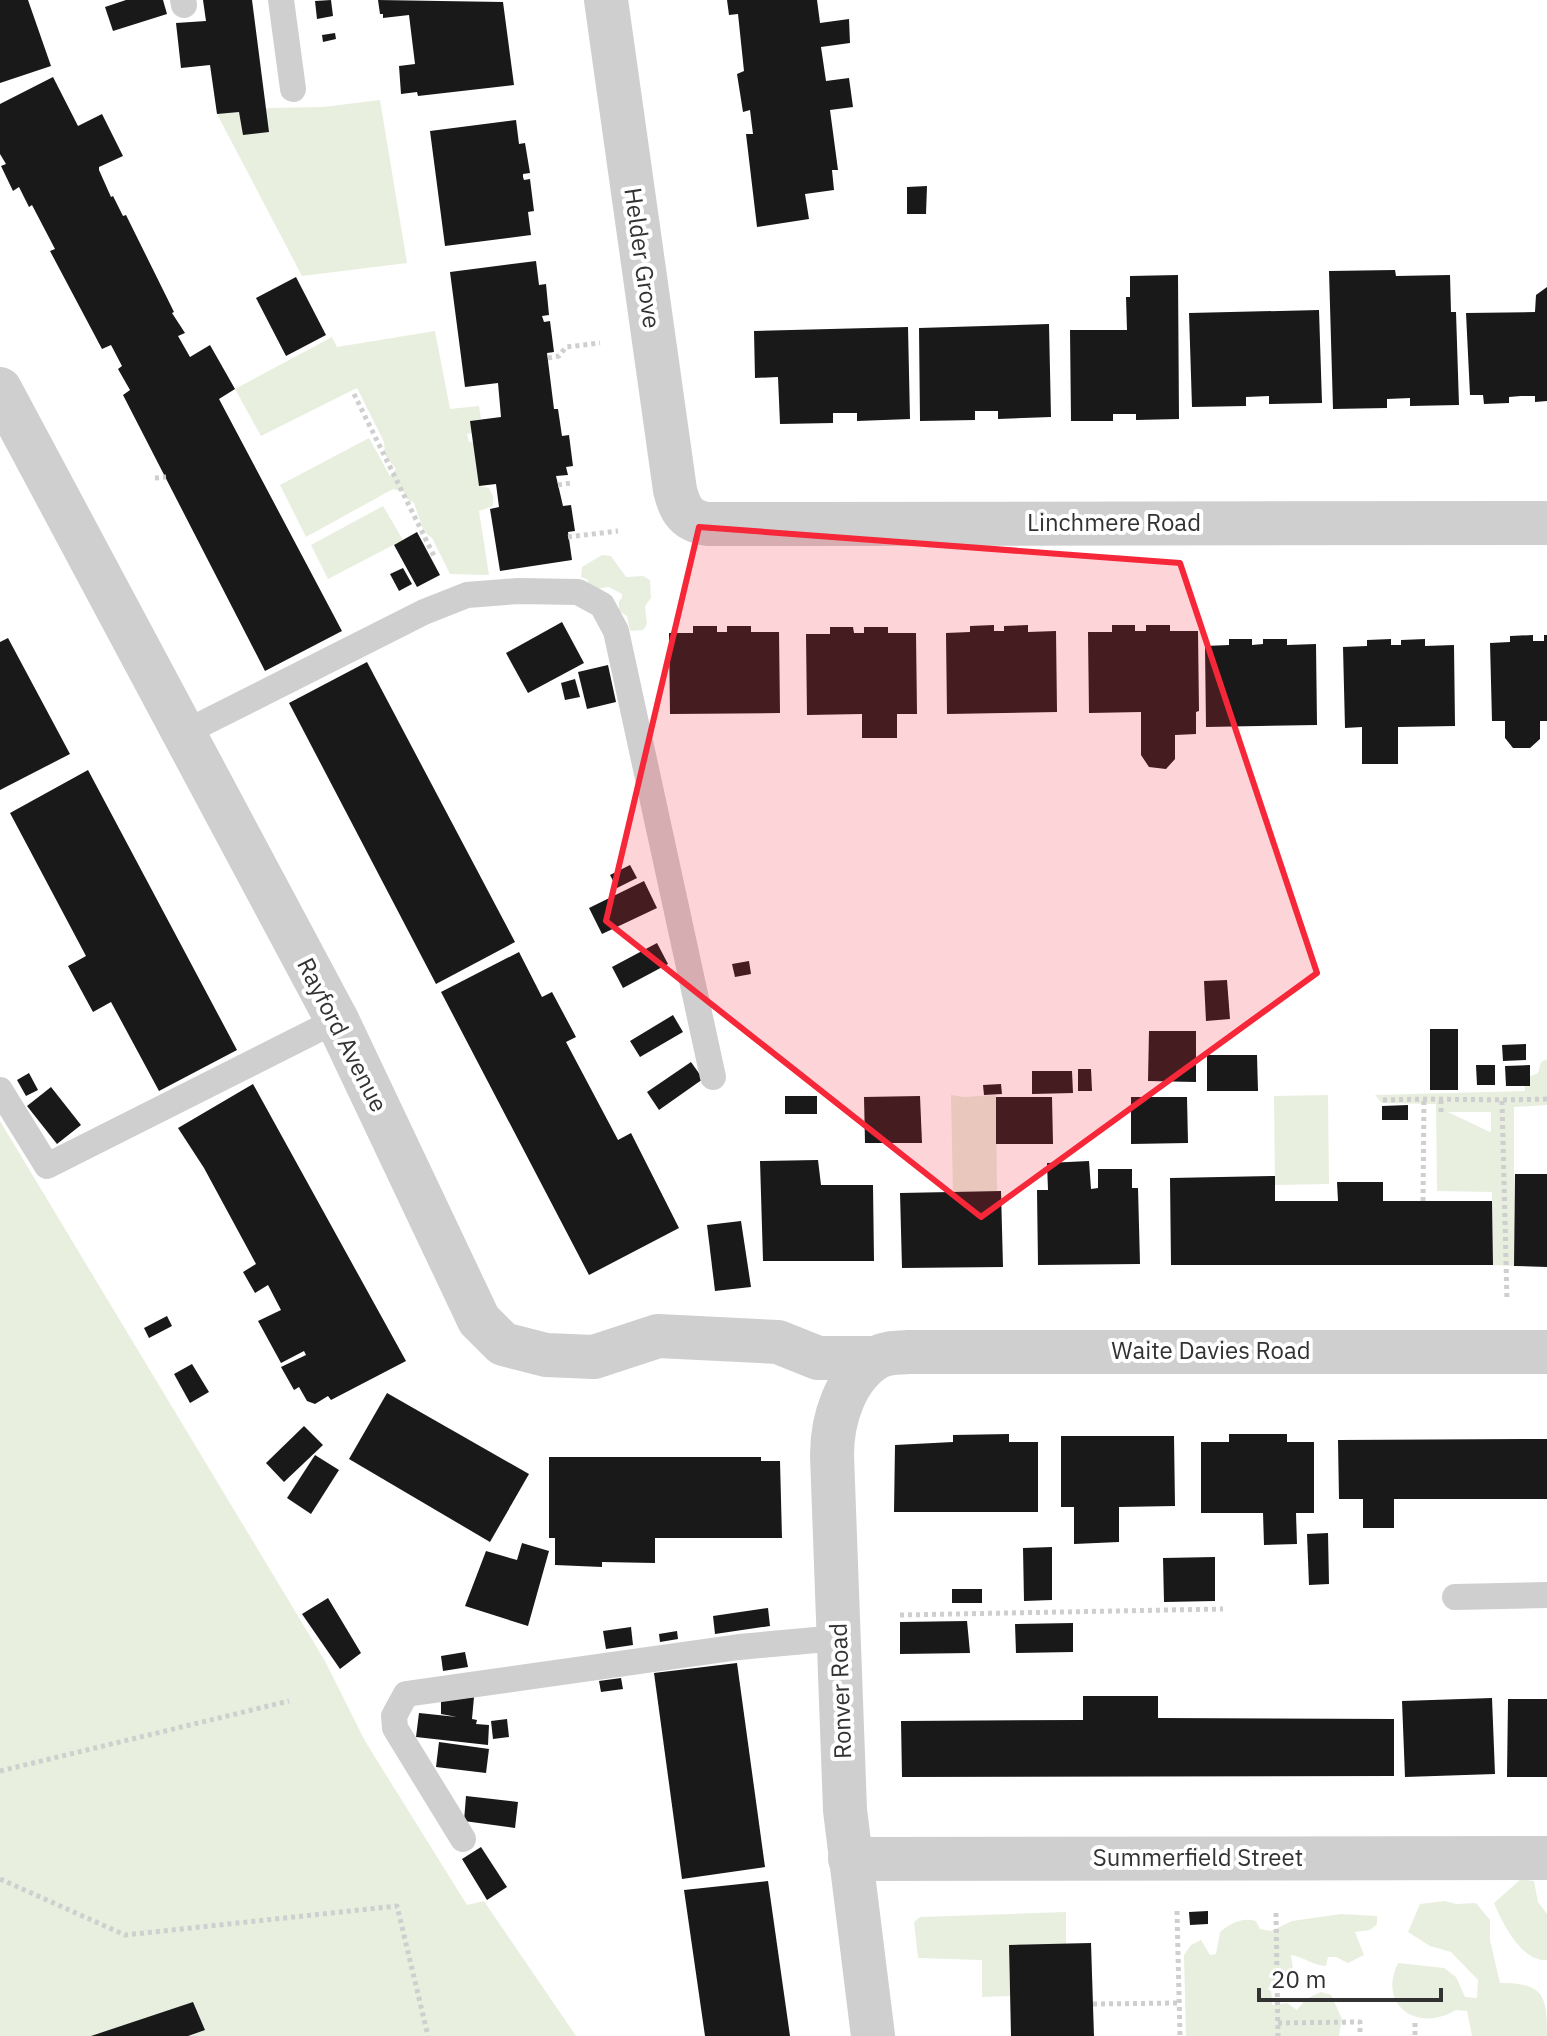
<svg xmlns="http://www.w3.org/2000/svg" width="1547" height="2036" font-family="'IBM Plex Sans',sans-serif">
	<rect width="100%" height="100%" fill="#fff"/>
	<g fill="#e8efdf" fill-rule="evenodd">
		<path d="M380,100L407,263L302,276L217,114L266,108L323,107Z"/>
		<path d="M435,331L450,409L479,406L481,419L471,421L472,433L467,434L469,442H474L479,486L489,488L493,496V506L479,511L489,575L450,574L432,538L424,532L414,503L407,499L404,492L393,489L306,537L280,485L369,438L390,476L396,469L385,455L384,442L357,388L261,436L235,389L332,337L337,347Z"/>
		<path d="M383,506L403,540L328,579L311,545Z"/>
		<path d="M602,555L611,556L626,577L643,576L650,580L651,598L645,606L647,624L643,630L630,631L627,616L619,611V601L622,598V594L609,587L601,588L599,592L591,588L587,579L581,577L582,567Z"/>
		<path d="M1547,1059V1105L1514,1107V1266L1493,1265L1492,1192L1437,1191L1436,1104L1382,1103L1375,1095L1525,1091L1524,1079L1538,1073L1541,1062ZM1448,1112H1491V1131L1490,1132Z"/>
		<path d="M951,1095L964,1097L996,1095L997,1191L953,1192Z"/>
		<path d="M1328,1095L1329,1184L1275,1185L1274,1096Z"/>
		<path d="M0,1121L325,1661L365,1741L467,1905L484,1901L576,2036H0Z"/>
		<path d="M1521,1879L1534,1881L1538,1902L1547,1914V1960C1522,1963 1502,1922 1494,1903Z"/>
		<path d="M1445,1901L1456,1904L1476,1903L1490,1920V1940L1500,1983C1544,1983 1547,1995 1547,2036H1472L1467,2011L1456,2010C1418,2033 1377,2006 1398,1963L1444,1968L1456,1977L1465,1997L1477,1998L1478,1980L1451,1952L1430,1946L1408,1932L1420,1904Z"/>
		<path d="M1066,1912V1944L1009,1945L1010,1996L982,1997V1960L918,1958L914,1922L920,1917Z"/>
		<path d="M1341,1914L1377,1916V1924L1370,1930L1355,1932L1364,1955L1348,1963L1336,1957H1328L1326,1966C1313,1966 1304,1957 1291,1955L1293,1969L1284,1980L1271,1981L1272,2005L1287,2003L1297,2010L1306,1999L1321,1992L1331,1995L1342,2019L1339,2036H1186L1184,1955L1191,1945L1201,1940L1210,1955L1216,1954L1220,1932C1231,1923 1242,1917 1256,1921L1260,1929L1271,1931L1292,1921Z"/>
	</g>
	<g fill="#191919">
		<path d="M0,0H28L51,66L0,83Z"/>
		<path d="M126,0H163L167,14L113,31L105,7Z"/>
		<path d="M203,0H252L269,132L243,135L239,112L217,114L210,65L181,68L176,23L206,21Z"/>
		<path d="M331,0L333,16L317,19L315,1Z"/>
		<path d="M378,0L503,2L514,85L418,96L417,92L401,94L399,66L415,64L409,15L383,18V14H380Z"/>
		<path d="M727,0H817L820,23L849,19L850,43L821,47L826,81L849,78L853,107L830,110L838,170H832L834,190L805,194L809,219L757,227L746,134H753L750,110L743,112L737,74L744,71L738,14L729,15Z"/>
		<path d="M335,33L336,39L323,42L322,35Z"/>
		<path d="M53,77L78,126L102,114L123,156L99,167V170L111,197L113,196L123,216L126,215L174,312L172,313L185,333L178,336L190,357L210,345L235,389L219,399L342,631L265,671L123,395L130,390L118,369L122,366L111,345L102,349L50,251L55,249L32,205L29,207L19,187L13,191L1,166L6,164L0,154V104Z"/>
		<path d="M516,120L519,144L525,143L530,173L523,174V177L524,180L530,179L534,211L528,212L531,235L445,246L430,131Z"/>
		<path d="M927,186L926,214H907V187Z"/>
		<path d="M536,261L539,285L546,284L549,315L542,316L544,322L550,321L554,352L547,353L554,409H558L562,436L569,435L573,466L566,467L568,475L556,476L563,506L571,505L575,531L568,532L572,560L500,571L490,509L499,507L496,484L479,486L470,421L501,417L498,383L465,387L450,272Z"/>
		<path d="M1395,270L1396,276L1450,275L1451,312H1456L1459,405L1410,406V398L1387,399V408L1333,409L1329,271Z"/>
		<path d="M1178,275L1179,419L1136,420V414H1113V421H1071L1070,330H1127L1126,297H1130V276Z"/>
		<path d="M296,277L326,335L286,356L256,298Z"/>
		<path d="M1547,287V401L1535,402V396H1521L1509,397V403L1484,404L1483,395H1470L1466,313L1535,312L1536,295Z"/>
		<path d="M1319,310L1322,403L1269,404V396L1246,397V406L1192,407L1189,313Z"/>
		<path d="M1049,324L1051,417L998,419V411H975V420L920,421L919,328Z"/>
		<path d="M908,327L910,419L857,421V413H833V423L780,424L778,377L755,378L754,331Z"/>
		<path d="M417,532L440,575L417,587L394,545Z"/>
		<path d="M403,568L412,584L399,591L390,574Z"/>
		<path d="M562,622L584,663L528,693L506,653Z"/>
		<path d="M994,625V631H1004V626L1028,625V632L1056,631L1057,712L947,714L946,633L970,632V626Z"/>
		<path d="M1112,625H1135V631H1146V625H1170V631H1198L1199,711L1196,712V734L1175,735V759L1166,769L1149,767L1141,755V712L1089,713L1088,632H1112Z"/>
		<path d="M693,626H717V632H727V626H751V632H779L780,713L670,714L669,633H693Z"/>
		<path d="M830,627H853L854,633H864V627H888V633H916L917,714H897V738H862V714L807,715L806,634H830Z"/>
		<path d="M1533,635V641H1544V635H1547V721H1540V739L1530,748H1513L1505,738V721H1492L1490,643L1510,642V636Z"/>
		<path d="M8,638L70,754L0,790V642Z"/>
		<path d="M1229,639H1252V645L1263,644V639H1287V645L1316,644L1317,725L1206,727L1205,646L1229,645Z"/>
		<path d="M1391,639V645H1401V640L1425,639V646L1454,645L1455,726L1398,727V764H1362V727L1345,728L1343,647L1367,646V640Z"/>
		<path d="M367,662L515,942L436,984L289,703Z"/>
		<path d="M608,665L616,702L587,709L578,672Z"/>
		<path d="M575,679L580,697L565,700L561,683Z"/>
		<path d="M88,770L237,1050L159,1091L111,1002L93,1012L68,966L86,956L10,813Z"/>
		<path d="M630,865L637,878L617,888L610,875Z"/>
		<path d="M644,881L657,908L602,934L589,908Z"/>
		<path d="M657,943L668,964L623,988L612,967Z"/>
		<path d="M519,952L542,997L552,992L576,1037L566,1042L618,1140L631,1133L679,1228L589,1275L441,992Z"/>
		<path d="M749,961L751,974L735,977L732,964Z"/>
		<path d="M1227,980L1230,1019L1206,1021L1204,981Z"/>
		<path d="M673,1015L683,1032L640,1057L630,1041Z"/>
		<rect x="1430" y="1029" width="28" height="61"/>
		<path d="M1149,1031H1196V1082L1148,1081Z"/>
		<path d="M1526,1044V1060L1503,1061L1502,1045Z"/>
		<path d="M1207,1055H1257L1258,1091H1207Z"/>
		<path d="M691,1062L703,1079L659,1110L647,1092Z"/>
		<path d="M1476,1065H1495V1085H1477Z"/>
		<path d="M1530,1065V1086H1506L1505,1066Z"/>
		<path d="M1078,1069H1091L1092,1091H1078Z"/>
		<path d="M1032,1071H1072L1073,1093L1032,1094Z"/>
		<path d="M29,1073L38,1090L26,1096L17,1080Z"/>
		<path d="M253,1084L406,1361L331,1400L328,1396L315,1404L307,1401L299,1387L294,1390L281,1367L306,1355L304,1351L281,1363L258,1321L281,1310L268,1285L255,1293L243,1272L256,1264L204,1168L178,1128Z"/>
		<path d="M1001,1084L1002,1094L984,1095L983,1085Z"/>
		<path d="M51,1087L81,1125L57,1144L27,1106Z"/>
		<rect x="785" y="1096" width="32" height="18"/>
		<path d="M920,1096L922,1143H865L864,1097Z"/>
		<path d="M996,1097H1052L1053,1144H996Z"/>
		<path d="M1131,1097H1187L1188,1143L1131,1144Z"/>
		<path d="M1408,1105V1120H1382V1106Z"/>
		<path d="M818,1160L821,1185H873L874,1261H763L760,1161Z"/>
		<path d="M1089,1161L1091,1189L1098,1188V1169H1132V1188H1138L1140,1264L1038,1265L1037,1190H1048L1047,1163Z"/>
		<path d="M1515,1174H1547V1267L1514,1266Z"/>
		<path d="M1275,1176V1201H1338L1337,1182H1383V1201H1492L1493,1265H1171L1170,1178Z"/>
		<path d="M1001,1191L1003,1267L902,1268L900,1193Z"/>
		<path d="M741,1221L751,1287L715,1291L707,1225Z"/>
		<path d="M167,1316L172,1326L149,1338L144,1328Z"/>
		<path d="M192,1364L209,1392L190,1403L174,1374Z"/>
		<path d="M387,1393L529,1474L490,1542L349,1459Z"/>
		<path d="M304,1426L323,1445L284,1482L266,1463Z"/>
		<path d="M1009,1434V1442H1038V1512H894L895,1445L953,1442V1435Z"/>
		<path d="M1229,1434H1287V1442H1314V1513H1296L1297,1544L1264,1545L1263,1513H1201V1442H1229Z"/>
		<path d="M1061,1436H1174L1175,1506L1119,1507V1542L1074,1544V1507H1061Z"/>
		<path d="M1547,1439V1499H1394V1528H1363V1499H1339L1338,1440Z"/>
		<path d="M315,1455L339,1470L311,1514L287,1498Z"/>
		<path d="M549,1457H761V1461H780L782,1538H655V1563L602,1562V1567L555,1565V1538H549Z"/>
		<path d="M1328,1533L1329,1584L1309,1585L1307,1534Z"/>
		<path d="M522,1543L549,1551L528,1626L465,1606L486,1551L517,1560Z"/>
		<path d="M1052,1547V1600L1024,1601L1023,1548Z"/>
		<path d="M1215,1557V1601L1164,1602L1163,1558Z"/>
		<rect x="952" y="1589" width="30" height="14"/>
		<path d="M328,1598L361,1653L340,1669L302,1614Z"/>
		<path d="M768,1608L770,1626L715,1634L713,1616Z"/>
		<path d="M967,1621L970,1653L900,1654V1622Z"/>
		<path d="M1073,1623V1652L1016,1653L1015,1624Z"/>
		<path d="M631,1627L633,1645L606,1649L603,1631Z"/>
		<path d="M677,1631L678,1639L660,1642L659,1634Z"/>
		<path d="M465,1652L468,1667L443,1671L441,1656Z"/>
		<path d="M737,1663L765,1867L682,1879L654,1673Z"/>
		<path d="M621,1678L623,1689L601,1692L599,1681Z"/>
		<path d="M1083,1696H1158V1718L1394,1719V1776L902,1777L901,1721L1083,1720Z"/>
		<path d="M474,1697L472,1719L477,1720L476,1724L489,1725L488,1745L416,1737L419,1713L457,1717L441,1714V1701Z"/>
		<path d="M1492,1698L1495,1774L1405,1777L1402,1701Z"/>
		<path d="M1508,1699H1547V1777H1507Z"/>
		<path d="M507,1719L509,1737L493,1739L491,1721Z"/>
		<path d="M439,1742L489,1749L486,1773L436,1767Z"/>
		<path d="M466,1796L518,1802L515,1828L464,1821Z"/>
		<path d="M481,1847L507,1887L487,1900L462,1859Z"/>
		<path d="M768,1881L790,2036H705L684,1890Z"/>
		<path d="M1208,1911V1924L1190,1925L1189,1912Z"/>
		<path d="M1091,1943L1094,2036H1011L1009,1945Z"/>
		<path d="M193,2002L205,2030L188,2036H91Z"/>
	</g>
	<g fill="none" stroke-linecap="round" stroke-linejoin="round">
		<g stroke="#cfcfcf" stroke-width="5" stroke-dasharray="4 4" stroke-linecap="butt">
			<path d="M548,358L559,356L566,347L600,343"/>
			<path d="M354,394L435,558"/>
			<path d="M155,478L166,477"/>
			<path d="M558,485L571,483"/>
			<path d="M568,537L618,531"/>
			<path d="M1383,1100C1438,1098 1492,1101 1547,1099"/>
			<path d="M1441,1100V1112"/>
			<path d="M1502,1101L1507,1301"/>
			<path d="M1423,1201L1424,1098"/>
			<path d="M900,1615L1223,1609"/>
			<path d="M0,1771L289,1701"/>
			<path d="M0,1879L125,1935L397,1906L428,2036"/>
			<path d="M1177,1911L1180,2036"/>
			<path d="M1276,1913L1278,2036"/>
			<path d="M1093,2004L1179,2003"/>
			<path d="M1278,2023L1360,2022V2036"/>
			<path d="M1415,2023V2036"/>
		</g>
		<g stroke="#cfcfcf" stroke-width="26">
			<path d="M183,0L184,5"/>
			<path d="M281,0L293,89"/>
			<path d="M182,734L424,612L467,595L518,591L578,592L602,605L616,631L713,1077"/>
			<path d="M0,1090L47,1166L337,1020"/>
			<path d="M1455,1597L1547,1595"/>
			<path d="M463,1839L395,1728L394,1716L406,1694L739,1647L838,1638"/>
		</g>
		<g stroke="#cfcfcf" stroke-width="44">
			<path d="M606,0L675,490C680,511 687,521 708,524L1547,523"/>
			<path d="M0,389L337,1020L479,1320L503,1344L546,1355L594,1357L658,1336L778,1342L818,1358H876"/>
			<path d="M850,1859L1547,1858"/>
			<path d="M873,2036L845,1810L832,1455C832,1420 845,1376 878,1357C888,1352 898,1353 909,1352H1547"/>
		</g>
	</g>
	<path fill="#f52738" fill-opacity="0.2" stroke="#f52738" stroke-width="6" stroke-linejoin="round" d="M699,527L1180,563L1317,973L981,1217L606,921Z"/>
	<g text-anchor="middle" stroke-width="8" stroke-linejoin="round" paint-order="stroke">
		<g font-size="24" fill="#323232" stroke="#fff">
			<text transform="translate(642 258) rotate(82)" y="8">Helder Grove</text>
			<text x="1114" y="531">Linchmere Road</text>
			<text transform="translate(342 1035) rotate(63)" y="8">Rayford Avenue</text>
			<text x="1211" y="1359">Waite Davies Road</text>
			<text transform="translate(841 1691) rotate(-92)" y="8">Ronver Road</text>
			<text x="1198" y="1866">Summerfield Street</text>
		</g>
	</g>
	<path d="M1259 1988v12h182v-12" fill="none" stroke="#323232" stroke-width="4"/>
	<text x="1271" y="1988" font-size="24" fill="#323232" stroke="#ffffff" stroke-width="6" paint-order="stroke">20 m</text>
</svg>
